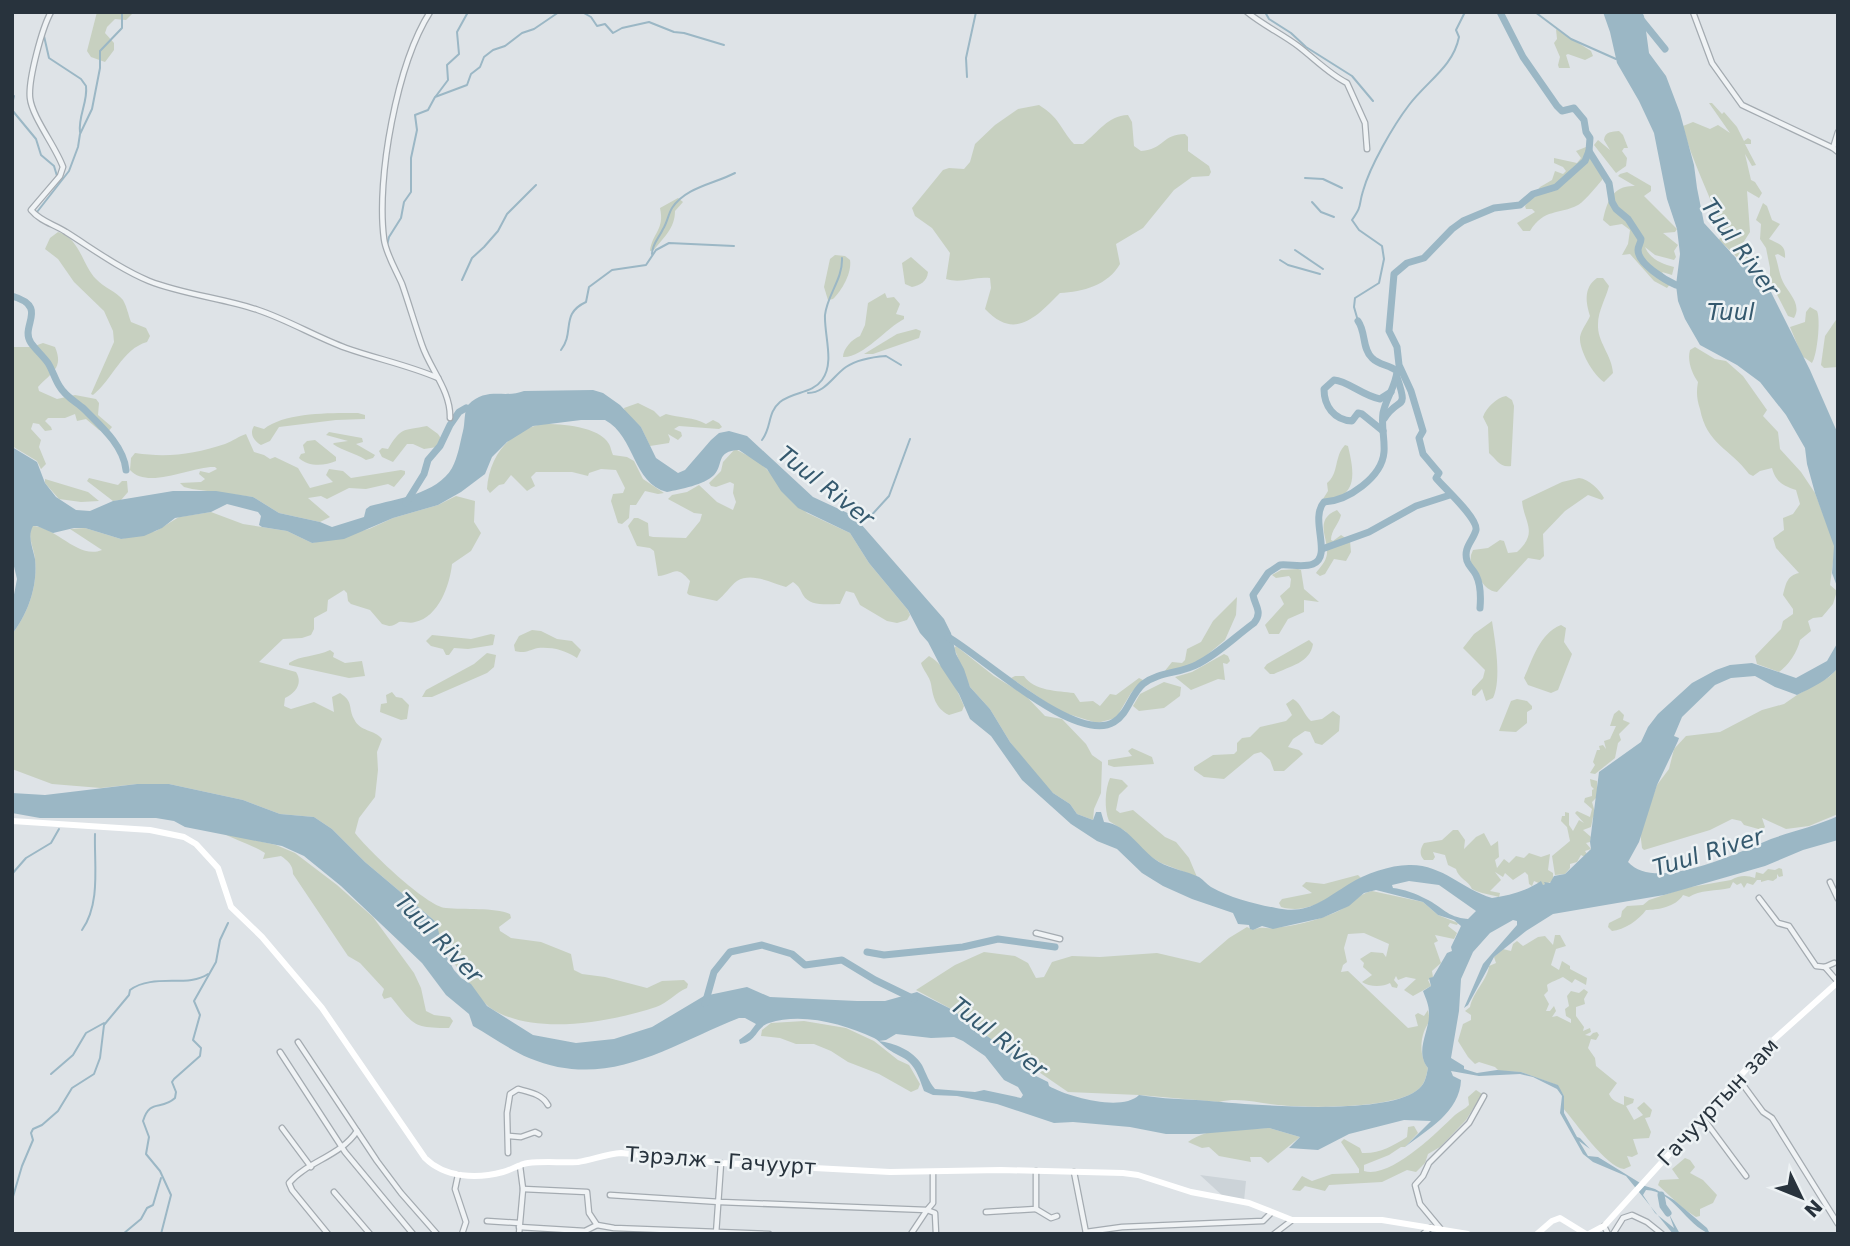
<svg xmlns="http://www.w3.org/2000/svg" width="1850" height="1246" font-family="'DejaVu Sans',sans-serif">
	<rect width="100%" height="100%" fill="#dee3e7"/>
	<path fill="#ccd3d8" d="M1200,1175L1246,1181L1244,1201L1225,1198Z"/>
	<g fill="#c7d0c0">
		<path d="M97,12H134L126,20L115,19L107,27L105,33L114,43V50L105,62L91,57L87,51Z"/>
		<path d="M1556,29L1591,51L1593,56L1585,60L1568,54L1566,55L1570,68H1559L1558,65L1560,57L1554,43L1557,39Z"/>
		<path d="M1709,103H1712L1722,114L1724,112L1737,127L1744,141L1748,138L1751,140V144H1745L1756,165L1752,166L1745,154L1751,180L1755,182L1762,193L1759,198L1747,191L1750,232L1743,243L1750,261L1747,264L1738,258L1719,240L1722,233C1712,196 1692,164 1683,126L1693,122L1710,129L1718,125L1730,133Z"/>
		<path d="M1039,105C1060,118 1059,127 1074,144H1083C1099,132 1107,116 1128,115L1132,122L1134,146L1141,151C1165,149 1162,134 1185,134L1188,137V151L1209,166L1211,172L1209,176L1192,177L1174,190L1143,228L1116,244L1120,264C1108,285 1083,292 1060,293C1036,317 1015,341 985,309L991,288L990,278C974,276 962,284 946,279L950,253L932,228L915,216L912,208L943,170L949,168L964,169L970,162L975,144L995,125L1018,109Z"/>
		<path d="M1619,131L1623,135L1628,148H1624L1622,151L1627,158L1626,166L1616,173L1594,145L1598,140L1610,150L1604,140C1605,131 1612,132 1619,131Z"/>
		<path d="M1586,147L1603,177L1602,180C1597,186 1583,203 1578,205C1559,215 1544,208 1530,231H1523L1517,223L1535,212L1532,209H1526L1525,206L1540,187L1552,180L1555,171L1563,174L1566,171L1563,167L1554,163V158L1577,163L1581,158L1576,151Z"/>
		<path d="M1627,172L1651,186V191L1644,196L1677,229L1675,232L1663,233L1678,245L1674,251L1676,257L1674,260L1655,255L1645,247C1650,259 1662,264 1674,267L1672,275L1662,272L1670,284L1667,288L1654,281L1630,254L1622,255L1628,244L1630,230L1622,224L1610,226L1603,220C1607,201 1613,185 1635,186L1618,176L1620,174Z"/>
		<path d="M678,198L683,202L675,211C675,228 664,237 654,250L650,251C652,233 665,230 660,208Z"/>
		<path d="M1763,203L1767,206L1772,220L1780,224L1769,239C1779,244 1786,245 1785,258L1778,254L1775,255C1778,263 1779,274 1783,282C1789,294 1802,304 1794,318L1788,316L1770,281V268L1766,248L1760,239L1761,224L1756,220Z"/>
		<path d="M58,232C80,238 82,265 96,279C104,288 116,291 123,300C127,307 128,314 131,322L146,328L150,336L147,342C122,349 113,379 93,395L91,394L114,342L113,331L104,311L74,282L58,259L45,249L50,238Z"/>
		<path d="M835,255L845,256L850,260C852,273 842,290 833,299L828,300L824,287L830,259Z"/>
		<path d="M911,257L928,272C927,282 920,285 912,287L905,284L902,263Z"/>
		<path d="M1597,278H1603L1609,286C1606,298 1598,311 1598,324C1597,342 1612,355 1613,373L1604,382C1593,375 1579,350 1580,337C1581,330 1587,323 1590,316C1586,303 1583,288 1597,278Z"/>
		<path d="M885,293L887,298L894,297L900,304L896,314L904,316V319C886,328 863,358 843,357C843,349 852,339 860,336L865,325L868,303Z"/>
		<path d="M1810,307L1817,311C1821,320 1817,356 1812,363L1802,356L1790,327L1805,322L1806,312Z"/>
		<path d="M1838,317V367L1824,368L1821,365L1825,336Z"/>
		<path d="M916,329L921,331L919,338L873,354H864L897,334Z"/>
		<path d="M43,343L55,347C64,368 52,372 38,387L39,391L57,399L75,395L96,399L99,403L98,415L112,427L107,433L99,430L86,419L77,421L75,414L65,418H48L45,421L51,427L52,430L45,431L39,424L33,423L31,429L41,440L39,447L46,464L41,469L37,461L12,446V347H32Z"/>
		<path d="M1695,347L1715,359L1726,361L1743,376L1767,410L1763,416L1778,432L1780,449L1801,472L1815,493L1831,535L1835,546L1830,585L1837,591L1833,604L1822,617L1813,618L1808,621L1811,631L1800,640C1798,651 1788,666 1779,672L1757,664L1755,656L1781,629L1783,621L1793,614V609L1783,595C1786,583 1787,576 1799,573L1776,548L1773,538L1784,530L1783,518L1793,514L1800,504L1796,490C1782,485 1776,482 1772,468L1760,471L1753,476L1749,474C1730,448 1707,445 1700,409C1697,400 1696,392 1698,382C1692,373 1687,361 1690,350Z"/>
		<path d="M1506,396L1512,400L1514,406L1511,466C1500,468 1496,459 1489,453L1488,427L1483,417C1486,408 1496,398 1506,396Z"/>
		<path d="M638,403L654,411L660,417L666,414C679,418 694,417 706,424L713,420L719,423L722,427L719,429L679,426L674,429L681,432L682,436L678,440L668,434L670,439L669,443L650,446L641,427L625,412L624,408Z"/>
		<path d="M358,413L365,415V419L336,420L279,427L270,441L261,445C254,441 249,434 254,426L264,429C285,412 332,413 358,413Z"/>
		<path d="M543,424C561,424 599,426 609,444C611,447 611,451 613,455L627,457L634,461L643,479L664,493L658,494L645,491L636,505H630L629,518L622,524L618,523L611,501L613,494L623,493L625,488L616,470L601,469L589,473L588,476L572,472H536L531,477L535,486L527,491L511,475L504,484L499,485L490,493L487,489C489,456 510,430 543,424Z"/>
		<path d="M427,426L438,434L442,440L437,447L424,449L413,444H407L393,462L382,457L379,451L382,448L388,449C402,426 403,431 427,426Z"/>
		<path d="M329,432L362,438L363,442L356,444L375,455L373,458L366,460C355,453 343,451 333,444L334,443L348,441L326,435Z"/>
		<path d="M246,434L254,452L264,455L270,459L275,457L298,468L310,488L333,482L326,475L329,469L343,471L351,478L401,470L405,471V474L394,487L388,484L366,489L349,488L327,499L321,496L308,498L330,517L320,522L279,513L253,497L192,489L184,487L180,483L201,482L205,479L199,474L200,471L209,473L217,469L215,467C192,466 148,490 130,470L131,458L135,453C168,458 194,454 225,444C233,441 239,436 246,434Z"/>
		<path d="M315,440L336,457V461C325,466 308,467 299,458L301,454L305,453L303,445L307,441Z"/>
		<path d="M1345,445L1348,446C1354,472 1359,496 1326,501L1323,499L1328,491L1327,483C1339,474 1334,456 1345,445Z"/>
		<path d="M735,449L760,462L807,513L850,533L869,563L908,610L910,615L907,620L897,623L887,621L860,605L854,593L846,591L840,604C828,604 810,607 803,595C800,589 799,586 793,582L786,587C771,583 752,572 737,581C730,586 725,595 717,601L689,595L687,593L690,581C675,563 674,575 658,576L654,551L650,548L637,546L628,526L634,518H638L648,523L649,536L653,537L686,538L700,521L702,514L694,513L668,499L672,495L687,492L699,485L717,502L733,510L736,502L733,493L734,484L730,482L716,487L711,486L709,483L721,471L723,462Z"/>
		<path d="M89,478L118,485L122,481H127L128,492L121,500L113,501L87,481Z"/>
		<path d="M1579,478C1589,479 1600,490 1604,498L1602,500L1588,495L1565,511L1543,534L1544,556L1540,560L1528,558L1497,592C1482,590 1479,574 1470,564L1471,555L1473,550L1488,548L1500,540L1504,541L1508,553L1517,552C1539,532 1524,523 1522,501L1562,482Z"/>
		<path d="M45,479L88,492L99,501L81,502L59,499L45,483Z"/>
		<path d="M456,496L475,501L474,522L481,533L471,551L452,564C450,584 439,617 415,622C410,624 404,621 399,622C396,624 393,626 389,626L382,624L370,610L351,604L348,601L347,593L344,590L328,600L327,611L314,618V629L311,635L302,638L283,639L259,662L296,672C303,683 296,693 285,698L284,706L291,709L314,702L334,712L332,697L340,693C354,702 348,708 354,719C360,732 374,729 382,739L377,752L378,770L375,797L359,818L355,833C367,849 427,907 446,908C464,910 494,907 510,914L511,918L499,927L500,931L511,938L541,942L571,954L574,970L582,974L605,977L647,988L662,981L684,980L688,984L687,988C675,993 668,1003 656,1007C611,1022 531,1037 489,1007C479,999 447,955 441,942C438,936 438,929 436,922L365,862L332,829L314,817L280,814L243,800L169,784H137L101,788L52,784L12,769V634C28,614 38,585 35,559C34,548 27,537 32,526C56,526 78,560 102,550L70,529L85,528L121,539L156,531L179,517L211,512L243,524L287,531L312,543L369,529L393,518L438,505Z"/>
		<path d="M1337,510L1341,515C1339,524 1331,530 1331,540L1333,541L1341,535L1350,541L1351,552L1346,561L1334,559L1325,574L1320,576L1316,573C1320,567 1326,562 1327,554C1329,538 1313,520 1337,510Z"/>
		<path d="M1298,569L1301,570L1304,589L1319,602L1304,600V612L1288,619L1279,634H1269L1265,625L1284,604L1280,596L1290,587L1291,579L1289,576L1276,578L1272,575L1281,570Z"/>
		<path d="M1237,597L1236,615L1225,640L1202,659L1188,667L1164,672L1172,662L1182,663L1185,660L1187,649L1201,642L1213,621Z"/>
		<path d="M1492,621C1495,641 1502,680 1493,698L1486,701L1482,689L1475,696L1472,695V690L1483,678L1485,670L1463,648L1474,634Z"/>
		<path d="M1561,625L1566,628L1564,642L1572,654L1558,690L1551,693L1528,685L1524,678C1533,659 1539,634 1561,625Z"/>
		<path d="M532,630L541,631L557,639L572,641L581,650L577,658C565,650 552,647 538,648C529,650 525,654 515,651L514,645L519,636Z"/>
		<path d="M491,634L495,635L493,645L468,649L454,648L449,655H446L443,649L431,646L426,641L432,635L471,639Z"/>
		<path d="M1309,640L1313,644C1310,663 1290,666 1274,674H1270L1264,668L1267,664Z"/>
		<path d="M956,646L994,676L1025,695L1045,716L1062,719L1086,744L1092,755L1102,762L1101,793L1094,809L1093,820L1077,814L1070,804L1053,793L1038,778L1010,742L990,709L970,687L954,648Z"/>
		<path d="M330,650L334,653L333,657L345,663L362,661L365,676L349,678L289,665V663C301,655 316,657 330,650Z"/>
		<path d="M487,653L496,655L494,667L487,673L432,697H422L426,690L474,664Z"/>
		<path d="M1224,654L1228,656L1230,661L1227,664L1223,663L1225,680L1218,679L1191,690L1175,677L1192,672Z"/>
		<path d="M929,656C946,666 957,689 964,706L962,711L949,715C935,708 933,696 931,684C930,677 923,670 921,663Z"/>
		<path d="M1838,668V814L1809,826L1786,829L1762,818L1765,827L1762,830L1744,825L1741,821L1732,819L1710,830L1644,850L1642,848L1640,831L1657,785L1669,769L1674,749L1686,736L1720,732L1762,710L1784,704L1797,695L1829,677Z"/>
		<path d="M1015,676H1024C1034,691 1058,691 1074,693L1080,702L1093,701L1100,706L1110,694L1116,695L1139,678L1143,680L1131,693L1116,718L1097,723L1065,713L1053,707L1014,680L1011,678Z"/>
		<path d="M1164,682L1181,687L1180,696L1164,708L1139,711L1133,706L1140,694Z"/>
		<path d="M392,692L396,697L402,698L409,705L407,719L401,720L380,712L381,704L387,703L386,695Z"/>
		<path d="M1293,699C1302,704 1303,714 1311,721L1322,719L1333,711L1340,716L1339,731L1322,745L1315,743L1310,732L1305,731L1293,739L1288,747L1299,750L1303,754L1284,771H1274L1270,760L1261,752L1254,754L1224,779L1204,777L1194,770V767L1213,755L1234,754L1237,751V743L1242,738L1250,737L1260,727L1286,721L1292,715L1286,704Z"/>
		<path d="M1517,699L1527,701L1532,706V709L1527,712V723L1516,732L1499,731L1511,701Z"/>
		<path d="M1619,710L1624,715L1623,720L1630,723L1619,734L1621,740L1618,743L1615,758L1595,774L1590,773L1595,765L1593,762L1597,750H1600L1599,746L1603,745L1606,749L1604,741L1610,739L1616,726H1610L1614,714Z"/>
		<path d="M1132,748L1152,757L1154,764L1114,767L1108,765V760L1132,756L1128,751Z"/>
		<path d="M1110,778L1122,780L1128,786L1119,795L1116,810L1120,813L1133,810L1165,837L1176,842L1189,858L1197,877L1161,863L1148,855L1125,831L1109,821C1104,809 1105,789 1110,778Z"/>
		<path d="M1590,779L1597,781V797L1592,802L1596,816L1593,817L1591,827L1583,830L1591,837L1590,842L1586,843L1591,849L1585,851L1587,854L1585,857L1581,855L1577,862L1570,864V868L1565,874L1555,875L1552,856L1570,841L1567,827L1561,821L1562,816H1565V812L1569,813V825L1573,831L1579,820L1584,823L1575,813L1577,811L1590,817L1592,809L1584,802L1585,798L1592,796V790L1594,789L1591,786Z"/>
		<path d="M1453,830H1458L1465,840L1464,849L1476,837L1484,833L1491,846L1498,841L1499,857L1495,860L1497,868L1504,859L1509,863L1516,856L1524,858L1529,853L1541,857L1550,854L1548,870L1553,873V881L1543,885L1534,881L1532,886L1529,884L1528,875L1525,872L1513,880L1505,873L1503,877L1495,872L1501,880L1490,891L1500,893L1499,897C1489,894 1482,894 1472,889C1469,881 1458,878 1456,869L1448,865L1445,855L1433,852L1435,857L1433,860H1424C1419,855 1420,849 1424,843L1442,840Z"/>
		<path d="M220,832L276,845L295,853L337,885L373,917L414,973L421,988L426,1011L434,1015L450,1017L453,1021L449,1028C412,1028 414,1025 391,997L384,999L382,995L384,989L360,963L348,956L293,874C293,865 288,861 281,856L263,859L265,853C251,844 235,840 220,832Z"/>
		<path d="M1779,868L1782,869L1783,876L1779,877L1777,874V878L1773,881L1768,880L1761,882V880H1757L1753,885L1747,883L1744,888L1741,883L1737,885L1733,882L1730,888C1717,891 1699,890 1689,897L1683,895C1676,907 1657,910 1646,910C1639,920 1624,930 1612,931L1608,927L1609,923L1621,917L1622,911L1627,906L1643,905L1649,900L1685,888L1731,880C1739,875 1747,875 1755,878L1756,872L1763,874L1768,869L1775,870Z"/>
		<path d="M1358,875L1361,878C1334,892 1313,916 1281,907L1279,903L1282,899L1312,893L1302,886L1306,882L1324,884Z"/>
		<path d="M1372,891L1423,902L1438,915L1458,923L1457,925L1450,923L1448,926L1457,933L1454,939L1435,935L1438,941L1434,943L1441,963L1432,971L1433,977L1428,980L1431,986L1413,996L1404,990L1416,979L1406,977L1398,980L1396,976L1394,980L1398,985L1397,988L1392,987L1390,983C1383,987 1369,987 1362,982L1372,975L1363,967L1364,963L1360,959L1371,952L1383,953L1386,957L1389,944L1364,933L1348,934L1344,948L1347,962L1343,965L1341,972L1348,971L1408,1028L1418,1026L1415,1015L1418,1013L1424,1016L1428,1010L1430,1021C1420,1033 1418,1055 1428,1068C1426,1077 1425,1085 1416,1091C1391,1109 1309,1108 1278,1105C1258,1103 1239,1097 1219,1102L1139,1095L1068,1092L975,1028L953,1010L916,990L955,965L984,952L1015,956L1028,963L1036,978L1044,977L1052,962L1072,956L1100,957L1157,953L1200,963L1229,938L1247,927L1253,930C1262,926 1266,929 1274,928C1294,926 1315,921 1334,913C1348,908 1357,894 1372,891Z"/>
		<path d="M1555,935H1560L1566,946L1556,949L1551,965L1559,970L1562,961L1570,966V969L1587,978L1586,985L1575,979L1572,983L1563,977C1561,978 1549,983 1547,985L1548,991L1544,995L1549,1004L1546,1011H1550L1554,1006L1556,1011L1552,1017L1557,1016L1571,1023V1019L1566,1016L1565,1009L1569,1006L1567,996L1571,991L1579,993L1584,989L1588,992L1584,999L1585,1004L1576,1007V1016L1584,1027L1583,1031L1590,1028L1591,1032L1585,1035L1590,1036L1593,1033L1597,1032L1599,1035L1596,1040L1591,1039L1588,1048L1595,1058L1596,1066L1617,1083L1609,1094C1612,1101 1617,1102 1624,1105V1096L1634,1099L1633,1103L1626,1106L1634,1120L1643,1115L1637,1108L1644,1102L1652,1110L1650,1117L1645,1118L1651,1132L1649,1138L1633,1139L1638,1154L1632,1157L1627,1156L1631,1166L1624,1169C1606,1167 1576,1123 1563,1108L1564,1096L1557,1085L1521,1072L1499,1071L1495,1067L1479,1062L1475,1064L1468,1057L1458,1041L1463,1024L1471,1020V1015L1465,1011L1470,1007C1473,992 1488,979 1489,966L1496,963L1494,957L1503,949L1511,951L1513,944L1517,941L1523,946L1538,937L1545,936L1553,945Z"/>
		<path d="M804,1021L846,1028L874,1041L898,1060L909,1065L920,1084L918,1089L911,1092L879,1074L848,1062L831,1051L814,1044H796L780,1038L761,1036L762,1030L771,1023Z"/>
		<path d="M1476,1090L1482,1094L1466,1120L1440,1147L1428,1154L1425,1163L1416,1172L1407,1170L1382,1182L1329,1185L1325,1191L1305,1186L1300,1191L1292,1190L1302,1176L1312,1181L1332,1174L1359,1173V1169L1341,1142L1344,1139L1360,1148L1362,1153C1379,1154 1393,1146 1407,1137L1408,1127L1414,1126L1418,1133L1405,1147H1401L1389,1155L1364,1165V1171C1391,1179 1437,1132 1455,1115C1460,1111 1465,1109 1469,1105L1468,1097Z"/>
		<path d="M1269,1128L1300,1137L1268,1163L1261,1157H1250L1251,1162L1219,1156L1209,1147L1202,1148L1188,1142C1209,1126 1243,1130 1269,1128Z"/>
		<path d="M1685,1158L1690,1160L1695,1167L1690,1173L1703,1180L1717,1195L1713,1203L1700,1209V1216L1696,1217L1684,1209L1658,1185L1660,1180L1679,1179L1672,1169Z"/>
	</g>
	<g fill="#9bb7c5" fill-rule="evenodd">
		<path d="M1603,12H1642L1644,16L1649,53L1666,76L1680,113L1694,165L1697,188L1704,223L1736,258L1760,273L1765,280L1810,370L1838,434V589L1832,573L1834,546L1815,493L1807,464L1805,448L1786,415L1760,382L1737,365L1700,345L1685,319L1678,301L1676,285L1680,254L1677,229L1667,199L1654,133L1639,101L1617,63L1610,32Z"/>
		<path d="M524,391L593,390L603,393L620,405L641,427L656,458L678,473L685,470L711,440L719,433L729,431L747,436L813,497L854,516L944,619L951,633L956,654L964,669L970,687L990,709L1010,742L1053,793L1070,804L1077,814L1093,820L1096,812H1101L1104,822C1129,825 1139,850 1159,862C1172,869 1186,871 1199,877C1204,880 1206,884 1211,887C1231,898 1254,904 1276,908C1308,915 1323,900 1349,884C1365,874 1390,865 1409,865C1442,864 1462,889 1492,898C1509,895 1525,892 1541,881L1543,885L1545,884L1544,882L1550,883L1554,876L1565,874L1591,849L1590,842L1599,772L1641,742L1648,727L1658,714L1692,683L1716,670L1730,665L1752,663L1796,678L1827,661L1838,642V668C1827,681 1811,688 1797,695L1775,687L1755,676L1731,678L1715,685L1682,717L1674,736L1679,738L1678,741L1657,785L1639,842L1628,862C1656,893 1739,852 1771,839C1793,831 1816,826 1838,816V840L1803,850L1765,866L1664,895L1553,914L1526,931L1494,957L1468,1005L1464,1008L1483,964L1517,925V921L1513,920L1490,933L1473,952L1461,979L1459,1011L1451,1058L1464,1066V1069L1477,1073L1497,1070L1521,1072L1558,1085L1564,1096V1113L1577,1137L1580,1138L1590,1149L1579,1141L1588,1156L1598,1157L1645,1186L1655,1189L1674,1200L1707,1228L1710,1234C1686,1225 1674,1191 1646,1190L1643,1195L1655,1213L1674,1228L1669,1214L1680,1234H1673L1626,1176L1593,1162L1583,1154L1560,1113L1562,1096L1557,1089L1533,1077L1520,1074L1479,1076L1451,1071L1453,1076L1461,1080C1460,1112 1427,1130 1405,1147L1431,1121L1404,1120L1349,1134L1318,1150L1289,1148L1300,1137L1269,1128L1199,1134H1166L1130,1127L1073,1122L1054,1123L997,1104L957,1096L933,1095L924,1091C920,1080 917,1070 909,1062C904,1057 897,1055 891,1051C884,1047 880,1041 874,1038C844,1024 802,1012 769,1023C756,1027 757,1042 740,1044L739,1040L750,1032L756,1024L745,1018H739C668,1046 608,1091 529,1058C510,1050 491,1036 473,1026L469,1014L446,995L422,963L341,886L304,856L282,846L185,827L174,821L156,818H40L12,813V793L45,795L137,784H169L243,800L280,814L314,817L332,829L365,862L436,922L444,952L454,970L461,978L471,984L487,1006L533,1035L576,1043L614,1039L652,1027L704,996L747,987L770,997L857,1001H885L917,992L953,1010L975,1028L1021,1059L1034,1075L1048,1082L1049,1086C1068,1097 1122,1112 1139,1095C1162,1099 1186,1099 1209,1101C1253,1105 1381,1116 1416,1091C1425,1085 1426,1078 1428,1068C1414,1051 1430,1031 1429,1013C1429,1005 1426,999 1423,991L1431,986L1429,978L1433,977L1447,953L1452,951L1451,947L1461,926L1454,920L1438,915L1423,902L1376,890L1364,893L1349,906L1322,918L1273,929L1262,926L1253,930L1250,929L1249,925L1238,924L1233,913L1192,899L1163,886L1142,873L1117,849L1097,841L1071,824L1022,780L991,736L970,719L959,694L941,667L928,642L920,633L908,610L869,563L850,533L798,508L781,491L767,469L739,450C715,451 724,465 714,475C704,485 681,489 667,492C632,483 636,437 605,420H581L533,426L507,442L492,457L485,474L461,492L438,505L393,518L344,539L312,543L287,531L262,527L259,525L261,516L258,512L227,504L211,512L175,518L162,528L144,536L121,539L85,528H74L53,533L37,526H33C27,537 33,548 35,559C38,585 28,614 12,634V605L17,579L12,558V447L37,462L45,483L56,497L76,510L90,511L113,501L173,491H216L253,497L279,513L320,522L332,527L364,517L366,509L370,506C396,499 437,494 452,468C458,457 460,443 463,431C465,424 464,410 468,405C487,386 504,399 524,391ZM1409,881L1439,885L1476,911L1468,919C1446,917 1443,907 1426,899C1417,894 1403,889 1393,888L1392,885ZM896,1034L931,1038L954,1037L963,1041L985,1056L1004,1080L1018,1087L1023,1095L1021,1098L984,1090L975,1092L935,1089C929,1082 926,1073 922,1065C913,1050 894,1043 879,1041L886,1040Z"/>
	</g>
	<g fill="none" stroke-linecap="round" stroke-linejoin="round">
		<g stroke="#9bb7c5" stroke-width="2">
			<path d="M582,12L591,17L597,26L605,24L613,33L622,28L649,22L674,32L684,33L724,45"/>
			<path d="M1265,12L1269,19L1291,33L1306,47L1352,76L1373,101"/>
			<path d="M1535,12L1571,39L1616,59"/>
			<path d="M44,36L49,58L81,79L86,86C88,102 78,116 80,132"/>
			<path d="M967,77L966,58L976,12"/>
			<path d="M436,96L448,80L447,65L459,54L457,32L468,12"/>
			<path d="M12,104L14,96"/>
			<path d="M12,110L36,139L41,155L54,166L57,176"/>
			<path d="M1305,178L1323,179L1342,188"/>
			<path d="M1312,202L1321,212L1334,217"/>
			<path d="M37,212L69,171L78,147L80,134L92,109L100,68V51L122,28V12"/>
			<path d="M387,245L389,237L401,218L404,202L411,192V158L417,130L415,115L428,110L435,97L467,85L471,74L480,67L484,57L493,50L505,46L522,33L534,29L559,12"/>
			<path d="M1295,250L1323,269"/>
			<path d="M652,254C652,244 659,238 663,229C667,223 668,215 672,208C686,187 714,184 735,173"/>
			<path d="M1280,260L1288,265L1320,274"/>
			<path d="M462,280L472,258L484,247L498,231L507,214L536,185"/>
			<path d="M1358,321L1354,307L1355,298L1379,283L1384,259L1382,246L1359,230L1352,220C1363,204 1358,207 1363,191C1370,166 1393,126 1409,105C1427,81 1453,67 1459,37L1456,30L1465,12"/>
			<path d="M561,350C575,332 560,314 586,302L589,287L612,270L646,265L656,250L669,243L734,246"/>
			<path d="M808,393C825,393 833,376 846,367C858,359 872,357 886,356L901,365"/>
			<path d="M762,440C772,427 767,413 780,402C794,391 812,394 822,380C835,363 824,335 825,315C827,295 843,279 842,258"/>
			<path d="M868,519L889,496L910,439"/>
			<path d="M12,874L26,858L51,843L59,829"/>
			<path d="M82,930C101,903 94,864 95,834"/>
			<path d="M51,1074L73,1055L86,1033L104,1023"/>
			<path d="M12,1200L22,1166L33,1140L31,1133L33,1129L42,1125L58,1111L72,1088L94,1074L100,1058L104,1025L129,995L130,990C153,973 188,988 208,974"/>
			<path d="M123,1234L141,1219L147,1208L153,1205L161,1178"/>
			<path d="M161,1234L171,1195L160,1171L146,1154L149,1137L143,1121C150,1098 161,1111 175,1098L176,1092L172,1082L174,1079L200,1056L201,1048L193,1040L200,1015L194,1001L216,962L220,940L228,923"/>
		</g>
		<g stroke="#9bb7c5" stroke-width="7">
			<path d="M1500,12L1523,57L1557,106L1562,111L1574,108L1584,120L1586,132L1590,138L1589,151L1609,183L1612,202L1616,209L1628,219L1641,239C1641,243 1638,246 1638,250C1638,264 1665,280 1676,285"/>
			<path d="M1635,12L1665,49"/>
			<path d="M12,296C50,307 19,326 31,343C36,350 43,356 48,363C53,371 55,380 60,387C65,396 76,402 84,409C100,425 124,446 126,470"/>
			<path d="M1384,419C1399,395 1409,413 1397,377"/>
			<path d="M1383,431L1362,414L1358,413L1352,421C1334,420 1324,406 1324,389L1334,380C1348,381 1363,396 1380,399L1391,392"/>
			<path d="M406,503L424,474L428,460L440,446L450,425L459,412L466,408"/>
			<path d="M1322,549L1369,532L1416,506L1450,495"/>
			<path d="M1480,608C1481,596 1481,585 1476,575C1473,569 1469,567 1467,561C1463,547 1473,541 1476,530C1478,518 1444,488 1436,478L1439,473L1423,454L1419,438L1423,431L1411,391L1399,365L1397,347L1389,331L1394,274L1407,263L1424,258L1452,229L1463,221L1494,208L1520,205L1533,194L1556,187L1585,161L1589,151"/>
			<path d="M948,637C982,656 1076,745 1114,722C1128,714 1131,694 1143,684C1160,671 1180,674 1198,664C1218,654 1236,636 1254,623C1263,612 1255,606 1253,595L1268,573L1280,565C1290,564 1303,568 1313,564C1333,556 1309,519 1324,502C1348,501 1382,477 1384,452C1385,439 1381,426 1383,413C1386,398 1396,386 1397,371C1389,365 1379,365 1372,358C1362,349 1366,332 1358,321"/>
			<path d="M867,952L884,955L963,947L998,939L1055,947"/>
			<path d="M705,1004L714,972L730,952L762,945L792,954L805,965L842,960L875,980L914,999"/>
			<path d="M1661,1195L1663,1206L1668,1213"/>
		</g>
		<defs>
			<g id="minor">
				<path d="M51,12C42,28 28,80 30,98C32,117 56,147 63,167L60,176L31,210C41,222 54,224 66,232C93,249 120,269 149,281C185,295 223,298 258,310C288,320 316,337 346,348C377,359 408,365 438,378"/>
				<path d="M430,12C397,64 376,178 384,239C386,254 396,270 402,284C409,304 415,325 422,345C430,369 451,391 450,418"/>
				<path d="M1247,12C1263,25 1282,34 1298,46C1315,59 1329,74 1347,83L1365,123L1367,149"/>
				<path d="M1693,12L1712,63L1742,105L1833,148L1838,152"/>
				<path d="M1833,148L1838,132"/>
				<path d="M1830,882L1838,899"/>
				<path d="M1759,898L1778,923L1789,926L1816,966L1825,967L1834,963"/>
				<path d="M1036,933L1060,939"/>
				<path d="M1825,967L1838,982"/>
				<path d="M298,1042L377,1161L401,1193L437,1234"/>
				<path d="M280,1052L345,1152L413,1234"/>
				<path d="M1738,1078L1763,1112L1772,1118L1838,1224"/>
				<path d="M1703,1118L1746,1176"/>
				<path d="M282,1128L311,1167"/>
				<path d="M509,1136L521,1137L535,1132L539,1134"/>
				<path d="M508,1153L507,1113L510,1094L518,1089C529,1092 542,1094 548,1105"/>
				<path d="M1074,1172L1086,1233"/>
				<path d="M458,1175L455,1189L466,1222L462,1234"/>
				<path d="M523,1189L587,1192L589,1213L597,1225"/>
				<path d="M334,1192L370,1234"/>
				<path d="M610,1195L720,1202L927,1210L933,1203V1173"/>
				<path d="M1036,1209L1051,1218L1057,1216"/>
				<path d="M986,1212L1036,1209V1171"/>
				<path d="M487,1221L519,1223"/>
				<path d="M1604,1226L1608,1234"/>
				<path d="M519,1227L585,1231L597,1225L614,1228L769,1234"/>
				<path d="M1440,1228L1420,1204L1415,1185L1423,1176L1429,1163L1469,1123L1484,1096"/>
				<path d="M1086,1232L1122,1227L1263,1221L1271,1213"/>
				<path d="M328,1234L292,1190L289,1183C306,1162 341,1156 357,1131"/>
				<path d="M519,1234L523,1189L520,1166"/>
				<path d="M716,1234L721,1163"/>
				<path d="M911,1234L927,1210L935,1213L936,1234"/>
				<path d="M1274,1234L1291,1221"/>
				<path d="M1423,1234L1430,1228"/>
				<path d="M1613,1234L1623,1218L1632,1215L1647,1222L1662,1234"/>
			</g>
		</defs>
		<use href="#minor" stroke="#a4abb1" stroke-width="7"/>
		<use href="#minor" stroke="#f0f3f5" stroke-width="4.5"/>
		<g stroke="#fff" stroke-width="6">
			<path d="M12,821L150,830L184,837L196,844L218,868L231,907L262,937L322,1008L425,1158C445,1178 477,1179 503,1172C512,1170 519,1164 528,1163C545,1161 561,1163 578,1162C592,1160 606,1154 621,1153L721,1163L890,1172L1001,1170L1123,1173L1138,1175L1191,1192L1249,1203L1292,1220H1382L1468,1234"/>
			<path d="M1537,1234L1552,1221L1560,1218L1586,1234"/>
			<path d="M1589,1234L1604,1226L1770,1043L1838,982"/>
		</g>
	</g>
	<g text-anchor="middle" stroke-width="5" stroke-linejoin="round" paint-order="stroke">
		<g font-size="21" fill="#28333d" stroke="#edf2f4">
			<text transform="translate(1718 1102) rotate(-47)" y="7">Гачууртын зам</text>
			<text transform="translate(721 1161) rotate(4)" y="7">Тэрэлж - Гачуурт</text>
		</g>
		<g font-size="23" font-style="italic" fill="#35596e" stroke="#edf2f4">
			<text transform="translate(1740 247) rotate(54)" y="8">Tuul River</text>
			<text x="1731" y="320">Tuul</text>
			<text transform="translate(826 486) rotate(38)" y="8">Tuul River</text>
			<text transform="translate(1708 852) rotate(-17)" y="8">Tuul River</text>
			<text transform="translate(439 938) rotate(46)" y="8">Tuul River</text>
			<text transform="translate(999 1037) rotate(38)" y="8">Tuul River</text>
		</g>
	</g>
	<rect width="1850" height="1246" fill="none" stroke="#28333d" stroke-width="28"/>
	<g transform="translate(1801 1197) rotate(133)" stroke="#edf2f4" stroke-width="5" paint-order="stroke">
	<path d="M0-5L12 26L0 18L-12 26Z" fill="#28333d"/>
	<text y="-10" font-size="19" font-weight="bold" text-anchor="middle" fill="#28333d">N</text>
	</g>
</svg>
